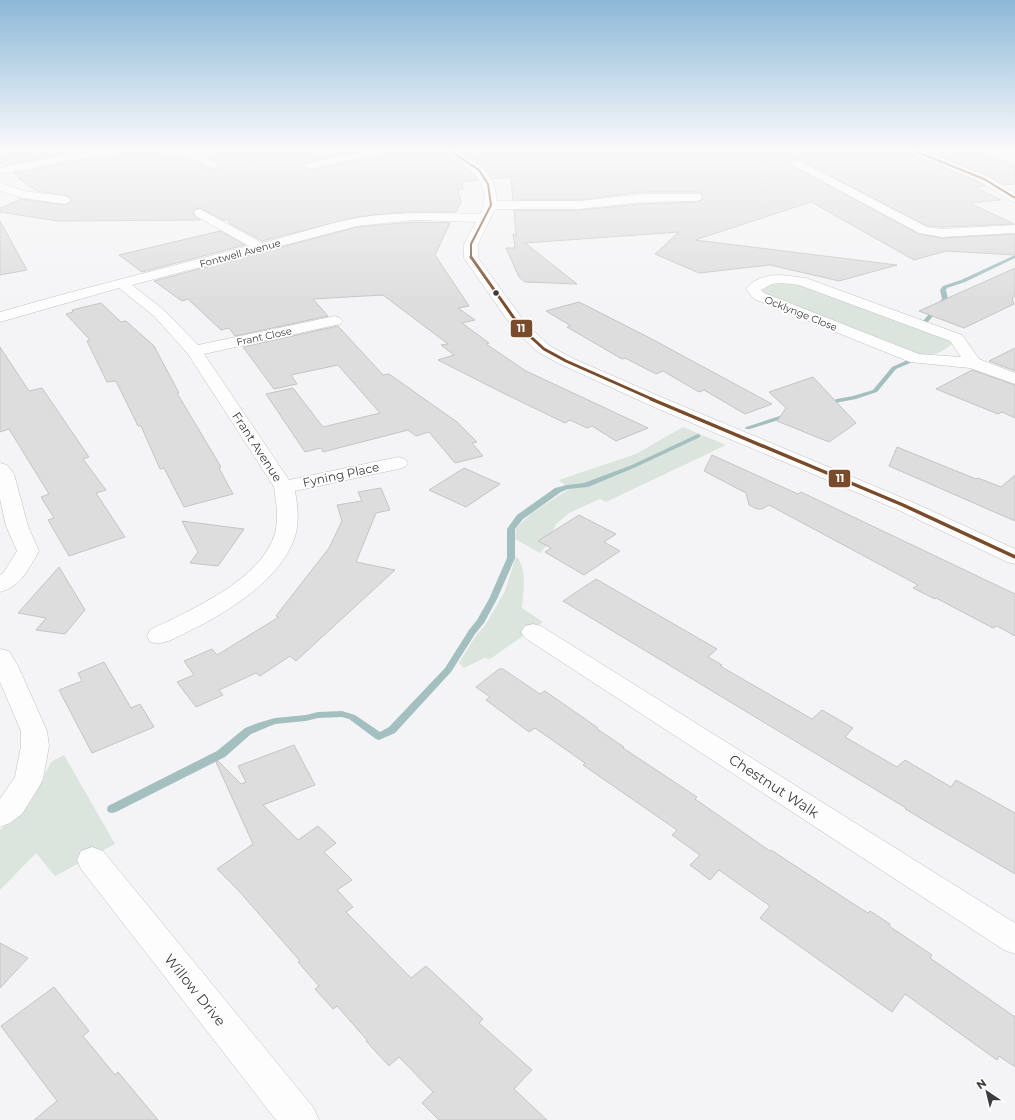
<svg xmlns="http://www.w3.org/2000/svg" width="1015" height="1120" font-family="Montserrat,sans-serif">
	<rect width="100%" height="100%" fill="#f4f4f6"/>
	<g fill="#dbe4dd">
		<path d="M779,281L797,283L950,339L953,343C942,353 932,356 918,356L764,295L759,289Z"/>
		<path d="M683,427L726,445L606,502L600,499L569,513L556,524L547,545L540,553L515,539L516,528L532,513L569,489L559,480L636,454Z"/>
		<path d="M516,556C528,568 523,593 522,608L543,622L490,659L484,658L464,668L459,663L475,637L486,624L505,591Z"/>
		<path d="M64,755L115,844L55,876L36,853L0,890V830L16,816L34,796L51,762Z"/>
	</g>
	<g fill="none" stroke-linecap="round" stroke-linejoin="round">
		<g fill="#a3bfc0" fill-rule="evenodd">
			<path d="M1015,255V258L965,282L947,288L946,290L948,299L927,323H923V321L942,299L940,290L943,286L961,280Z"/>
			<path d="M908,360L911,362L910,363L896,369L877,392L856,399L840,402L826,406L823,404L837,399L853,396L873,390L892,367Z"/>
			<path d="M789,413L792,415L791,416L750,429H746L745,428L746,427Z"/>
			<path d="M698,434L700,435V437L636,467L588,487L568,489L561,492L523,519L515,529V558L497,599L484,623L475,634L451,672L395,733L379,740L376,739L349,719L342,717L318,718L306,721L275,724L251,734L225,757L116,812L112,813L108,812L107,809L108,806L217,751L245,728L258,723L275,718L306,715L318,712L342,711L355,715L380,732L389,727L445,668L469,630L477,620L489,599L507,558V529L517,515L555,488L567,485L584,483L632,465Z"/>
		</g>
	</g>
	<g fill="#ddd" stroke="#c5c4c5">
		<path d="M36,148L39,149L77,148L82,150L4,166L0,163V155Z"/>
		<path d="M210,148H374L309,162L302,165L309,170L395,152L401,148H440L443,152L469,170L478,180L462,182L463,189H458L461,203L456,212H403L357,217L262,241L229,223V220H223L200,208L195,209L193,214L200,220L58,221L0,212V208L21,199L64,205L68,204L71,201L68,196L37,191L18,178L22,177L14,173L94,157L98,159L148,149L151,151L155,150L168,157L181,154L208,168L214,169L220,166V164L197,151Z"/>
		<path d="M483,148H772L784,152L798,148H901L902,151L979,182L985,186L975,187L1001,200L970,203L1014,224L942,227L927,226L798,159L790,163L792,166L919,234L942,238L1015,234V255L946,251L914,260L811,202L695,240L897,265L839,281L770,265L699,273L655,254L679,232L525,243L577,284L525,282L519,277L506,248H515L513,234L516,236L514,210H580L642,204L696,202L701,201L703,196L700,192H642L580,200H513L511,177L492,179L484,167L461,152Z"/>
		<path d="M920,148H966L1015,165V184L1004,185L989,176Z"/>
		<path d="M0,221L27,270L0,275Z"/>
		<path d="M414,222L450,223L435,255L469,306L458,308L475,320L462,323L489,343L486,344L526,371L648,428L616,441L592,426L587,428L570,420L565,423L505,394L438,360L454,355L441,345L448,344L383,295L313,299L328,316L235,336L229,328L221,330L188,299L182,301L154,281L357,227Z"/>
		<path d="M220,231L245,245L142,272L119,255Z"/>
		<path d="M1015,268V296L1012,298L1014,304L964,328L919,311Z"/>
		<path d="M579,302L648,337L772,404L745,414L704,390L699,392L663,371L656,374L625,358L622,359L567,327L571,326L546,311Z"/>
		<path d="M101,303L121,322L126,321L154,346L179,393H177L221,467L219,468L233,494L184,507L164,468L160,469L141,426H138L116,381L107,382L87,341L90,340L66,314L73,312L72,310Z"/>
		<path d="M338,326L383,375L389,374L457,422L477,442L472,443L483,456L455,463L429,432L416,436L408,430L323,452L321,448L305,452L266,394L293,388L323,427L380,413L338,365L291,375L297,384L274,389L243,347Z"/>
		<path d="M0,347L29,391L42,388L89,457L83,459L106,490L96,493L125,537L69,556L48,520L54,518L41,497L49,494L9,429L0,432Z"/>
		<path d="M1015,348V371L989,361Z"/>
		<path d="M972,370L1015,385V418L1002,412L998,414L936,389Z"/>
		<path d="M813,377L856,423L829,442L777,421L786,408L769,392Z"/>
		<path d="M897,447L976,479L978,478L1001,487L1015,475V521L889,466Z"/>
		<path d="M712,455L798,494L801,492L1015,594V636L997,626L993,628L936,598L935,599L913,588L918,585L769,505L762,509H757L749,505L746,493L704,471Z"/>
		<path d="M464,468L500,484L466,507L429,490Z"/>
		<path d="M381,488L390,510L376,513L356,562L395,570L296,661L290,656L260,676L256,673L219,690L223,695L196,707L177,682L194,675L184,661L212,649L217,655L279,617L276,616L329,548L342,521L337,505L362,501L358,492Z"/>
		<path d="M579,515L616,534L604,542L620,551L584,575L545,552L551,548L538,541Z"/>
		<path d="M182,521L244,529L218,566L190,563L198,552Z"/>
		<path d="M59,567L85,610L65,634L36,630L46,618L18,613Z"/>
		<path d="M596,579L717,649L708,657L722,665L720,666L812,719L822,710L853,728L845,737L897,767L905,760L951,787L956,780L1015,813V874L905,809L906,808L563,601Z"/>
		<path d="M104,662L131,708L140,704L154,727L92,753L59,690L82,681L78,673Z"/>
		<path d="M499,669H503L540,694L545,691L598,728L597,729L624,747L623,748L697,797L695,799L770,851L771,850L849,901L868,913L870,911L890,924L889,926L932,955L930,958L1015,1017V1067L999,1056L997,1060L905,994L892,1012L760,918L770,906L719,870L710,880L690,865L700,855L672,835L677,830L583,765L585,763L535,728L529,732L486,700L490,697L476,687Z"/>
		<path d="M294,745L315,785L263,805L298,840L318,826L336,843L324,852L352,880L337,890L353,907L346,912L411,978L426,966L483,1019L479,1023L532,1070L514,1089L547,1120H439L422,1103L433,1092L399,1057L389,1066L366,1041L367,1040L337,1006L333,1009L315,989L319,986L298,962L300,961L238,890L217,869L253,844L216,762L218,761L241,784L246,782L238,766Z"/>
		<path d="M0,943L28,958L0,988Z"/>
		<path d="M54,987L89,1031L83,1036L115,1075L118,1072L158,1120H34L57,1101L1,1026Z"/>
	</g>
	<g fill="none" stroke-linecap="round" stroke-linejoin="round">
		<defs>
			<g id="minor">
				<path d="M102,148H122L117,151L0,174V168Z"/>
				<path d="M175,148H188L217,163L219,165L213,168L209,167L176,150Z"/>
				<path d="M380,148H400L395,151L309,169L303,166L309,163Z"/>
				<path d="M441,148H453L483,168L494,184L497,201H580L642,194H700L702,197L700,200L696,201L642,202L580,209H495L478,244V258L527,325L550,346L572,358L668,400L910,501L1015,549V564L1007,562L896,509L656,408L560,364L538,352L515,331L464,258V244L476,222L414,220L357,226L132,285L164,310L198,345L335,316L340,318L343,321L340,324L204,354L289,480L398,457L405,459L408,463L405,467L398,469L295,491C298,508 300,525 293,542C278,581 224,615 187,632C174,638 165,646 150,642L147,636L150,630C190,610 262,580 275,533C279,518 276,502 274,487L188,354L154,316L119,288L0,322V312L64,294L249,246L196,216L194,213L196,210L200,209L262,243C294,235 325,224 357,218C398,211 439,213 480,214C493,190 476,171 456,158C451,155 444,153 441,148Z"/>
				<path d="M902,148H916L988,177L1015,193V202L1011,201L980,181L903,150Z"/>
				<path d="M797,160L927,227L942,229L1015,225V233L942,237L919,233L793,165L791,163Z"/>
				<path d="M0,183L24,191L64,196L68,197L70,200L68,203L64,204L23,198L0,191Z"/>
				<path d="M781,275L806,278L962,335L979,359L1015,373V384L970,368L910,362L754,299L746,289C753,278 769,275 781,275ZM781,283L799,285L950,341L961,357L919,354L764,293L761,290L772,284Z"/>
				<path d="M0,463L7,465L14,474L28,526L39,551C28,569 22,586 0,592V575L4,572L17,551L6,526L0,499Z"/>
				<path d="M533,624L541,626L1015,923V954L1004,950L525,638L521,632L525,626Z"/>
				<path d="M0,649L9,651L18,666L47,731L49,746L43,779L39,787L22,814L10,823L0,827V799L15,777L21,746V731L0,682Z"/>
				<path d="M92,847L103,851L313,1107L319,1120H276L81,869L77,860L81,851Z"/>
			</g>
		</defs>
		<use href="#minor" stroke="#c0c0c2" stroke-width="1"/>
		<use href="#minor" fill="#fdfdfe" fill-rule="evenodd"/>
		<defs>
			<g id="bus-1-far2">
				<path d="M446,148L479,170L488,184L491,205L471,244V258"/>
				<path d="M907,148L984,179L1015,198"/>
			</g>
			<path id="bus-1-far1" d="M471,257L521,328L544,349L566,361L654,400"/>
			<path id="bus-1" d="M651,399L903,505L1015,557"/>
		</defs>
		<use href="#bus-1-far2" stroke="#fff" stroke-width="3.5"/>
		<use href="#bus-1-far1" stroke="#fff" stroke-width="5"/>
		<use href="#bus-1" stroke="#fff" stroke-width="6"/>
		<use href="#bus-1-far2" stroke="#7a4b2a" stroke-width="2"/>
		<use href="#bus-1-far1" stroke="#7a4b2a" stroke-width="3"/>
		<use href="#bus-1" stroke="#7a4b2a" stroke-width="3.5"/>
	</g>
	<linearGradient id="sky" x2="0" y2="1"><stop stop-color="#8cb8d8"/><stop offset="0.49" stop-color="#fafafb"/><stop offset="1" stop-color="#fafafb" stop-opacity="0"/></linearGradient>
	<rect width="1015" height="305" fill="url(#sky)"/>
	<circle fill="#3c3c3d" stroke="#fff" stroke-width="1.5" cx="496" cy="293" r="3.5"/>
	<g text-anchor="middle" stroke-width="3.5" stroke-linejoin="round" paint-order="stroke">
		<g font-size="10" fill="#3c3c3d" stroke="#fff">
			<text transform="translate(240 253) rotate(-15)" y="4">Fontwell Avenue</text>
			<text transform="translate(801 313) rotate(22)" y="4">Ocklynge Close</text>
			<text transform="translate(264 336) rotate(-12)" y="4">Frant Close</text>
		</g>
		<g font-size="12" fill="#3c3c3d" stroke="#fff">
			<text transform="translate(257 447) rotate(57)" y="4">Frant Avenue</text>
			<text transform="translate(341 475) rotate(-12)" y="4">Fyning Place</text>
		</g>
		<g font-size="14" fill="#3c3c3d" stroke="#fff">
			<text transform="translate(774 786) rotate(33)" y="5">Chestnut Walk</text>
			<text transform="translate(195 990) rotate(51)" y="5">Willow Drive</text>
		</g>
	</g>
	<g stroke="#fff" stroke-width="1.5">
		<rect x="510" y="319" width="23" height="19" rx="4" fill="#7a4b2a"/>
		<rect x="828" y="469" width="23" height="19" rx="4" fill="#7a4b2a"/>
	</g>
	<g font-size="11" text-anchor="middle" font-weight="bold" fill="#fff">
		<text x="521" y="332">11</text>
		<text x="840" y="482">11</text>
	</g>
	<g transform="translate(987 1092) rotate(325)" stroke="#ffffff" stroke-width="3" paint-order="stroke">
	<path d="M0-3L7 15L0 10L-7 15Z" fill="#3c3c3d"/>
	<text y="-6" font-size="11" font-weight="bold" text-anchor="middle" fill="#3c3c3d">N</text>
	</g>
</svg>
